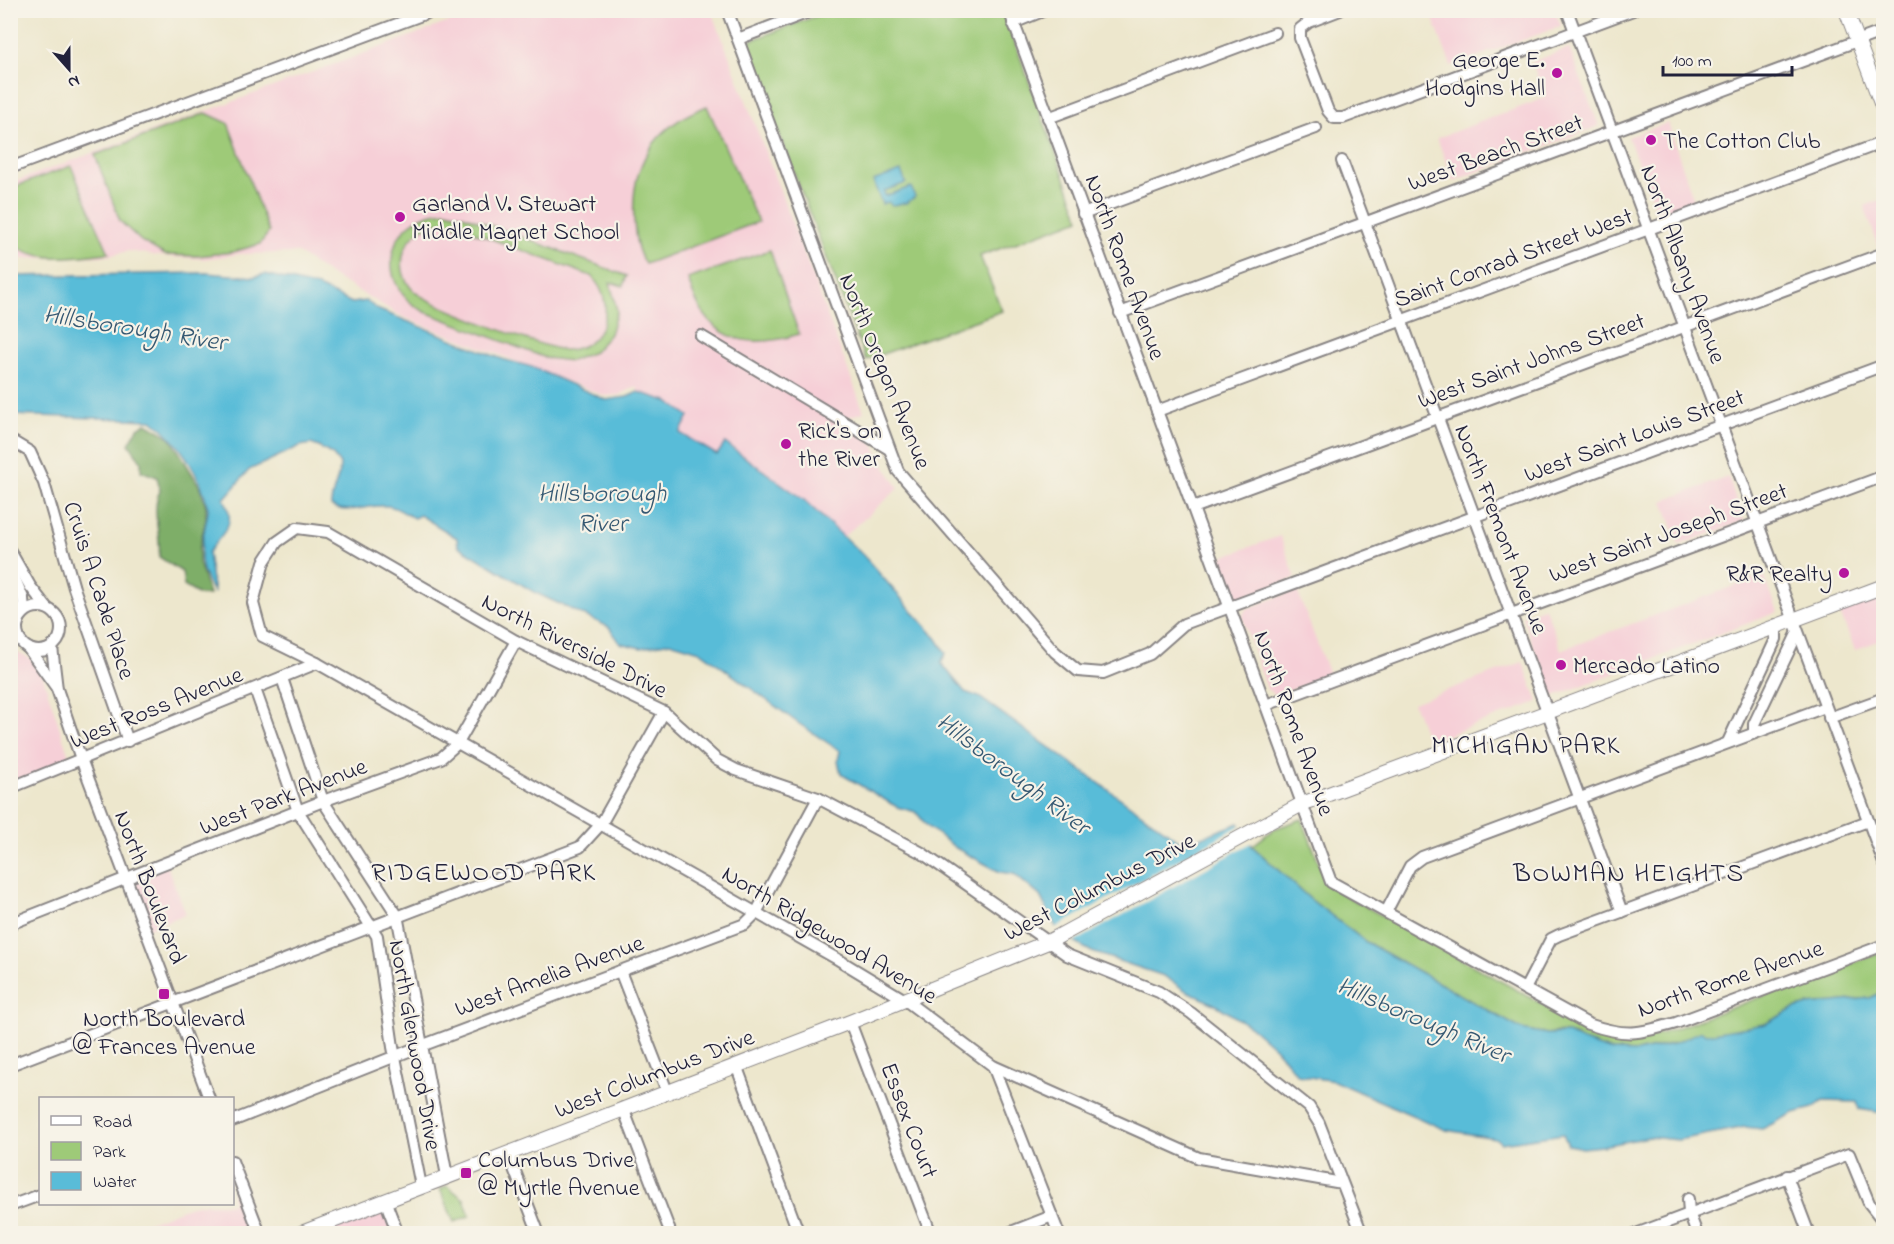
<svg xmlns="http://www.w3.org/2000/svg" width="1894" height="1244" font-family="'Indie Flower',sans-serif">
	<rect width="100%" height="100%" fill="#f7f3e8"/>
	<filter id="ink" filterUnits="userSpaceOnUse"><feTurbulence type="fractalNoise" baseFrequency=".0167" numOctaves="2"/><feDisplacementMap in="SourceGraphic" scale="12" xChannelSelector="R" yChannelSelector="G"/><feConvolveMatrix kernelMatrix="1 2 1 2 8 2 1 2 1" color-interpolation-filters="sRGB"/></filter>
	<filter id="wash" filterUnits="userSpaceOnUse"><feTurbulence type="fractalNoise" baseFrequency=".008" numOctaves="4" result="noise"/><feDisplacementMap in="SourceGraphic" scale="24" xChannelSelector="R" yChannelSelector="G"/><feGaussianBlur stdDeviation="1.35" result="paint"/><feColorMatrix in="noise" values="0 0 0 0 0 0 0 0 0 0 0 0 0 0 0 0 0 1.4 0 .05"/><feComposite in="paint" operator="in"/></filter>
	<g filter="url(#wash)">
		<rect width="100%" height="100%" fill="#ede7cd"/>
		<g fill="#f6cfd7">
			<path d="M479,11H712L864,412L845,418L876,446L878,456L899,488L843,537L804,500L726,443L718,455L680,433L667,401L638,392L637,386L619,395L605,396L403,317L324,271L298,253L241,254L204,259L159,256L129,251L107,256L11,259V183Z"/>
			<path d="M1430,11H1555L1561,26L1451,66Z"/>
			<path d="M1569,48L1599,126L1453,181L1437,138L1545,98L1532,62Z"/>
			<path d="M1668,123L1696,207L1660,221L1628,137Z"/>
			<path d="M1883,199V245L1879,247L1864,206Z"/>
			<path d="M1728,477L1744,521L1679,545L1663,501Z"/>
			<path d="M1280,536L1296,578L1242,598L1234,597L1219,558Z"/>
			<path d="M1764,575L1778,612L1552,697L1522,616L1545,607L1561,650Z"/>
			<path d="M1297,590L1330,677L1275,695L1267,689L1242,617L1246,609Z"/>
			<path d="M1883,591V639L1855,650L1838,608Z"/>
			<path d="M11,649L31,659L43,677L69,756L65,762L11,785Z"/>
			<path d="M1523,662L1538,702L1428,742L1413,703Z"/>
			<path d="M167,865L186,914L146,929L128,880Z"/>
			<path d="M236,1188L253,1233H121L196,1204H232L233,1189Z"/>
			<path d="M382,1206L393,1234H312Z"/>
		</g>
		<g fill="#9eca78" stroke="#60765a" stroke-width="1.5" fill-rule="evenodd">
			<path d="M830,11H1003L1080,219L980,256L1002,311L866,360L744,43Z"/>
			<path d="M707,106L758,222L645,264C636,249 635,237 634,220C630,164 655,126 707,106Z"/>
			<path d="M206,113L228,123L269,232L260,244L233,252L198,256L165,255L141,241L120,221L95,155Z"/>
			<path d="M71,166L109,253C77,256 37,265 11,242V188Z"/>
			<path d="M447,211L463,215L627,276L623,286L610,282L617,311L610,334L594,352L571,361L546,358L425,312C371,286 386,213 447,211ZM446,222L591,276C618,302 605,349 566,350C548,350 424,303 413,290C403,280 400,265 404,252C410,233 427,223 446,222Z"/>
			<path d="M770,250L799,334C743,352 705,338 688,279Z"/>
			<path d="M1302,819L1328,886L1586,1028C1613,1039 1635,1039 1663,1033L1883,952V992L1870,998L1809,1005L1793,1009L1765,1024L1706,1035L1637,1052L1612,1051L1583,1041L1575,1035L1558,1032L1547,1034L1521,1029L1366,942L1310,899L1252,846L1274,829Z"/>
			<path d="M447,1186L464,1199L470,1216L454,1222L440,1189Z"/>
		</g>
		<path fill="#7eae68" stroke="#506852" stroke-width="1.5" d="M146,423L170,437L199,485L206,506V519L199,549V562L209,595H199L184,586L182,572L159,557C162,536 150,510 160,491L157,477L141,471V461L129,444L138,428Z"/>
		<g fill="#59bcd8" stroke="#3e6f8a" stroke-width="1.5">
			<path d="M901,171L906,183L884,191L885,196L911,187L915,197L906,203L892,205L888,202L882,204L873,181Z"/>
			<path d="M206,273L254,277L265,274L318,287L352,303L366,301L379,310L502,359L532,367L606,400L627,397L638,392L667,401L689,416L680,433L717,455L725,443L804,500L863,555L937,639L946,653L941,663L965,692L979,697L1184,844L1239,823L1252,846L1310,899L1366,942L1521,1029L1547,1034L1568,1033L1583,1041L1612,1051L1637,1052L1672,1044L1701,1031L1706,1034L1765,1024L1793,1009L1809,1005L1870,998L1883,992V1113L1859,1109L1857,1102L1823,1101L1813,1108L1794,1113L1762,1129L1745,1127L1678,1140L1649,1137L1602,1146L1583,1148L1568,1145L1563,1134L1501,1143L1495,1138L1446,1130L1334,1081L1298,1075L1275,1048L1251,1027L1218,1006L1185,990L1164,976L1092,952L1072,941L1056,927L1040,896L1014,874L1000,872L956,848L927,826L916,812L897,807L841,774L838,760L840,751L798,723L700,651L670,642L641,648L620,643L609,627L534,592L458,546L457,538L420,515L414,518C406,514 397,507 388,506C368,503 351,516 331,506C331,491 340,479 340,464L333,455L319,447L311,444L300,446L249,470L224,499C238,526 222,532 208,553L214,593C198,568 199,556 205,527C206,521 208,514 208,509C202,476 178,439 152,420L11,415L10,276Z"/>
		</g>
		<path fill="#ede7cd" d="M1243,824L1253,842L1073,943L1053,929Z"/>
	</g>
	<g filter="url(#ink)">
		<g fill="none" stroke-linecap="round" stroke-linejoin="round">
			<defs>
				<g id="minor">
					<path d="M727,10L898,471L1055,652L1078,671L1103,673L1150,654L1184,624L1884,365"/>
					<path d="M1009,10L1331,882L1588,1024C1626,1037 1638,1034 1676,1023L1884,945"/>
					<path d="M1340,10L1309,22L1300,29V38L1328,111L1334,118H1343L1633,10"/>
					<path d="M1567,10L1884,863"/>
					<path d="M1013,23L1045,10"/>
					<path d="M738,39L814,10"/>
					<path d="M1048,118L1275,33"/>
					<path d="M1342,161L1622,912"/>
					<path d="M10,168L435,10"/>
					<path d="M1083,214L1316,128"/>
					<path d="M1120,313L1884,31"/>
					<path d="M701,336L889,449"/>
					<path d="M1157,411L1884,142"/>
					<path d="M10,440L30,452L44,483L74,588L128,741"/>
					<path d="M1193,508L1884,253"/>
					<path d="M10,551L30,586L47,608"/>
					<path d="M10,567L23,598L24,612"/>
					<circle cx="39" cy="629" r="22"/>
					<path d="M52,647L57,689L81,759L209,1098"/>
					<path d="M28,648L56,687"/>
					<path d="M282,678L323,801L397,915L447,1176"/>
					<path d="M255,689L298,811L377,936L393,1047L421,1186"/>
					<path d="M1266,705L1884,476"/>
					<path d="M1829,718L1884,698"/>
					<path d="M1754,732V724L1797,634"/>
					<path d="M1728,742L1776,639V625"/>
					<path d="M10,788L317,663"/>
					<path d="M1386,912L1410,866L1422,857L1825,707"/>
					<path d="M10,924L323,801L441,758L458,743L516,641"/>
					<path d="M620,971L667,1091"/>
					<path d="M1525,989L1551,939L1559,935L1868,821"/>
					<path d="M850,1022L931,1234"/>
					<path d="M10,1065L580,847L601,824L664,712"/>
					<path d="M736,1065L799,1234"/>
					<path d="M993,1066L1059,1234"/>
					<path d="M623,1108L671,1234"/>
					<path d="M232,1121L421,1046L745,924L756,913L818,798"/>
					<path d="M508,1153L539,1234"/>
					<path d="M232,1161L260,1234"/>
					<path d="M1787,1176L1809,1234"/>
					<path d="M1342,1183L1199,1158L993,1066L905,1000L839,960L317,663L262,636L253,603L264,562L277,542L297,528L328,532L516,641L664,712L717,760L736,770L818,798L922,853L1067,955L1159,992L1191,1013L1309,1107L1319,1123L1362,1234"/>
					<path d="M1688,1199L1689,1213L1697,1234"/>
					<path d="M385,1200L398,1234"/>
					<path d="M10,1206L40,1195"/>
					<path d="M1006,1234L1052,1216"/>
					<path d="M1636,1234L1849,1154L1869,1203L1884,1222"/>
				</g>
				<g id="major">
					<path d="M1846,10L1884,111"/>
					<path d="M299,1234L850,1022L1048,942L1302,804L1884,586"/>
				</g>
			</defs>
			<use href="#minor" stroke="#888484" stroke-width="14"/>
			<use href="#major" stroke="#888484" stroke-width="16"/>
			<use href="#minor" stroke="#fff" stroke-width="10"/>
			<use href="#major" stroke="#fff" stroke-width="14"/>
		</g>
	</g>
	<g fill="#b5179e" stroke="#f7f3e8" stroke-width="2">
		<circle cx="1557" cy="73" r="6"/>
		<circle cx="1651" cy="140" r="6"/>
		<circle cx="400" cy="217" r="6"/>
		<circle cx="786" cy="444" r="6"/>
		<circle cx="1844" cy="573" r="6"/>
		<circle cx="1561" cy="665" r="6"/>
		<rect x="158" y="988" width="12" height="12" rx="3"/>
		<rect x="460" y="1167" width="12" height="12" rx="3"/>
	</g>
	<g text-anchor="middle" stroke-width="4.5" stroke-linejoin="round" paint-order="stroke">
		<g font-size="24" fill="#22223b" stroke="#f7f3e8" text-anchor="start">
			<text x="1545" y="67" text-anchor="end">George E.<tspan x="1545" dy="28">Hodgins Hall</tspan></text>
			<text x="1663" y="148">The Cotton Club</text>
			<text x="412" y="211">Garland V. Stewart<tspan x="412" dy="28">Middle Magnet School</tspan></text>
			<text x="798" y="438">Rick's on<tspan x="798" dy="28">the River</tspan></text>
			<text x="1832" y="581" text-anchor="end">R&amp;R Realty</text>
			<text x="1573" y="673">Mercado Latino</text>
			<text x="164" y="1026" text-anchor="middle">North Boulevard<tspan x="164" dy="28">@ Frances Avenue</tspan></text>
			<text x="478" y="1167">Columbus Drive<tspan x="478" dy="28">@ Myrtle Avenue</tspan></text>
		</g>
		<g font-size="24" fill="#22223b" stroke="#f7f3e8">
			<text transform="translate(1495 152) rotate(-20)" y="8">West Beach Street</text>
			<text transform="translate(1513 257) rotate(-20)" y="8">Saint Conrad Street West</text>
			<text transform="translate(1684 264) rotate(70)" y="8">North Albany Avenue</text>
			<text transform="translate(1126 267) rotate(70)" y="8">North Rome Avenue</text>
			<text transform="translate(1531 360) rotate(-20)" y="8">West Saint Johns Street</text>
			<text transform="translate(886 371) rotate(68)" y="8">North Oregon Avenue</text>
			<text transform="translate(1634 435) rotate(-20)" y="8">West Saint Louis Street</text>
			<text transform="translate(1502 529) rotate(69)" y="8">North Fremont Avenue</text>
			<text transform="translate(1668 532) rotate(-20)" y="8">West Saint Joseph Street</text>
			<text transform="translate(100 590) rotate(72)" y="8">Cruis A Cade Place</text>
			<text transform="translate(575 645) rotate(27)" y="8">North Riverside Drive</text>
			<text transform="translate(156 707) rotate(-22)" y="8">West Ross Avenue</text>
			<text transform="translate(1295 723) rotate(70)" y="8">North Rome Avenue</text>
			<text transform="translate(283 796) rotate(-21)" y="8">West Park Avenue</text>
			<text transform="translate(1099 886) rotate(-27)" y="8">West Columbus Drive</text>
			<text transform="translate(151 887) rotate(69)" y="8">North Boulevard</text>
			<text transform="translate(830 934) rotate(31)" y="8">North Ridgewood Avenue</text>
			<text transform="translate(549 975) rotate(-20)" y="8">West Amelia Avenue</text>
			<text transform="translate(1730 978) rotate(-19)" y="8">North Rome Avenue</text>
			<text transform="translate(416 1045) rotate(80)" y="8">North Glenwood Drive</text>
			<text transform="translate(654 1073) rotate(-21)" y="8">West Columbus Drive</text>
			<text transform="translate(910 1120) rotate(69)" y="8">Essex Court</text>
		</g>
		<g font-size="26" font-style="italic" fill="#355872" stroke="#f7f3e8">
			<text transform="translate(135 327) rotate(9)" y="9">Hillsborough River</text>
			<text x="602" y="501">Hillsborough<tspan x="602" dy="30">River</tspan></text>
			<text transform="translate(1014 773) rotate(37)" y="9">Hillsborough River</text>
			<text transform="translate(1424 1019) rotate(23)" y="9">Hillsborough River</text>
		</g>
		<g font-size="26" letter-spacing="1.5" fill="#22223b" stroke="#f7f3e8">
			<text x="1526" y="753">MICHIGAN PARK</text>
			<text x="484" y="880">RIDGEWOOD PARK</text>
			<text x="1629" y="881">BOWMAN HEIGHTS</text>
		</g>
	</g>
	<rect width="1894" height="1244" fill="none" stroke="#f7f3e8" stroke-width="36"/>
	<rect x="39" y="1097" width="195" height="108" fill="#f7f3e8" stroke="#a29fa3" stroke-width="1.5"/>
	<rect x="51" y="1116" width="30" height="9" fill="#ffffff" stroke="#a29fa3" stroke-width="1.5"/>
	<text x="93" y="1127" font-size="18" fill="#22223b">Road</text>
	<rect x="51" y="1142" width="30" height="18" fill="#9eca78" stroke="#a29fa3" stroke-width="1.5"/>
	<text x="93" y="1157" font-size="18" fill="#22223b">Park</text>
	<rect x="51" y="1172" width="30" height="18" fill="#59bcd8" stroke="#a29fa3" stroke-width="1.5"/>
	<text x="93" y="1187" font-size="18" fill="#22223b">Water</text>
	<g transform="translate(69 69) rotate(159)" stroke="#f7f3e8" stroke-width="4.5" paint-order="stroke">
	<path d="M0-4.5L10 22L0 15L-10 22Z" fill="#22223b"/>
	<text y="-9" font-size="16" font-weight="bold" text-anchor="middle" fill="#22223b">N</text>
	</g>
	<path d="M1663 66v9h129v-9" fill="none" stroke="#22223b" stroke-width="3"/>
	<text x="1672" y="66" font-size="18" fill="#22223b" stroke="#f7f3e8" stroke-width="4.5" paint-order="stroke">100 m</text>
</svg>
